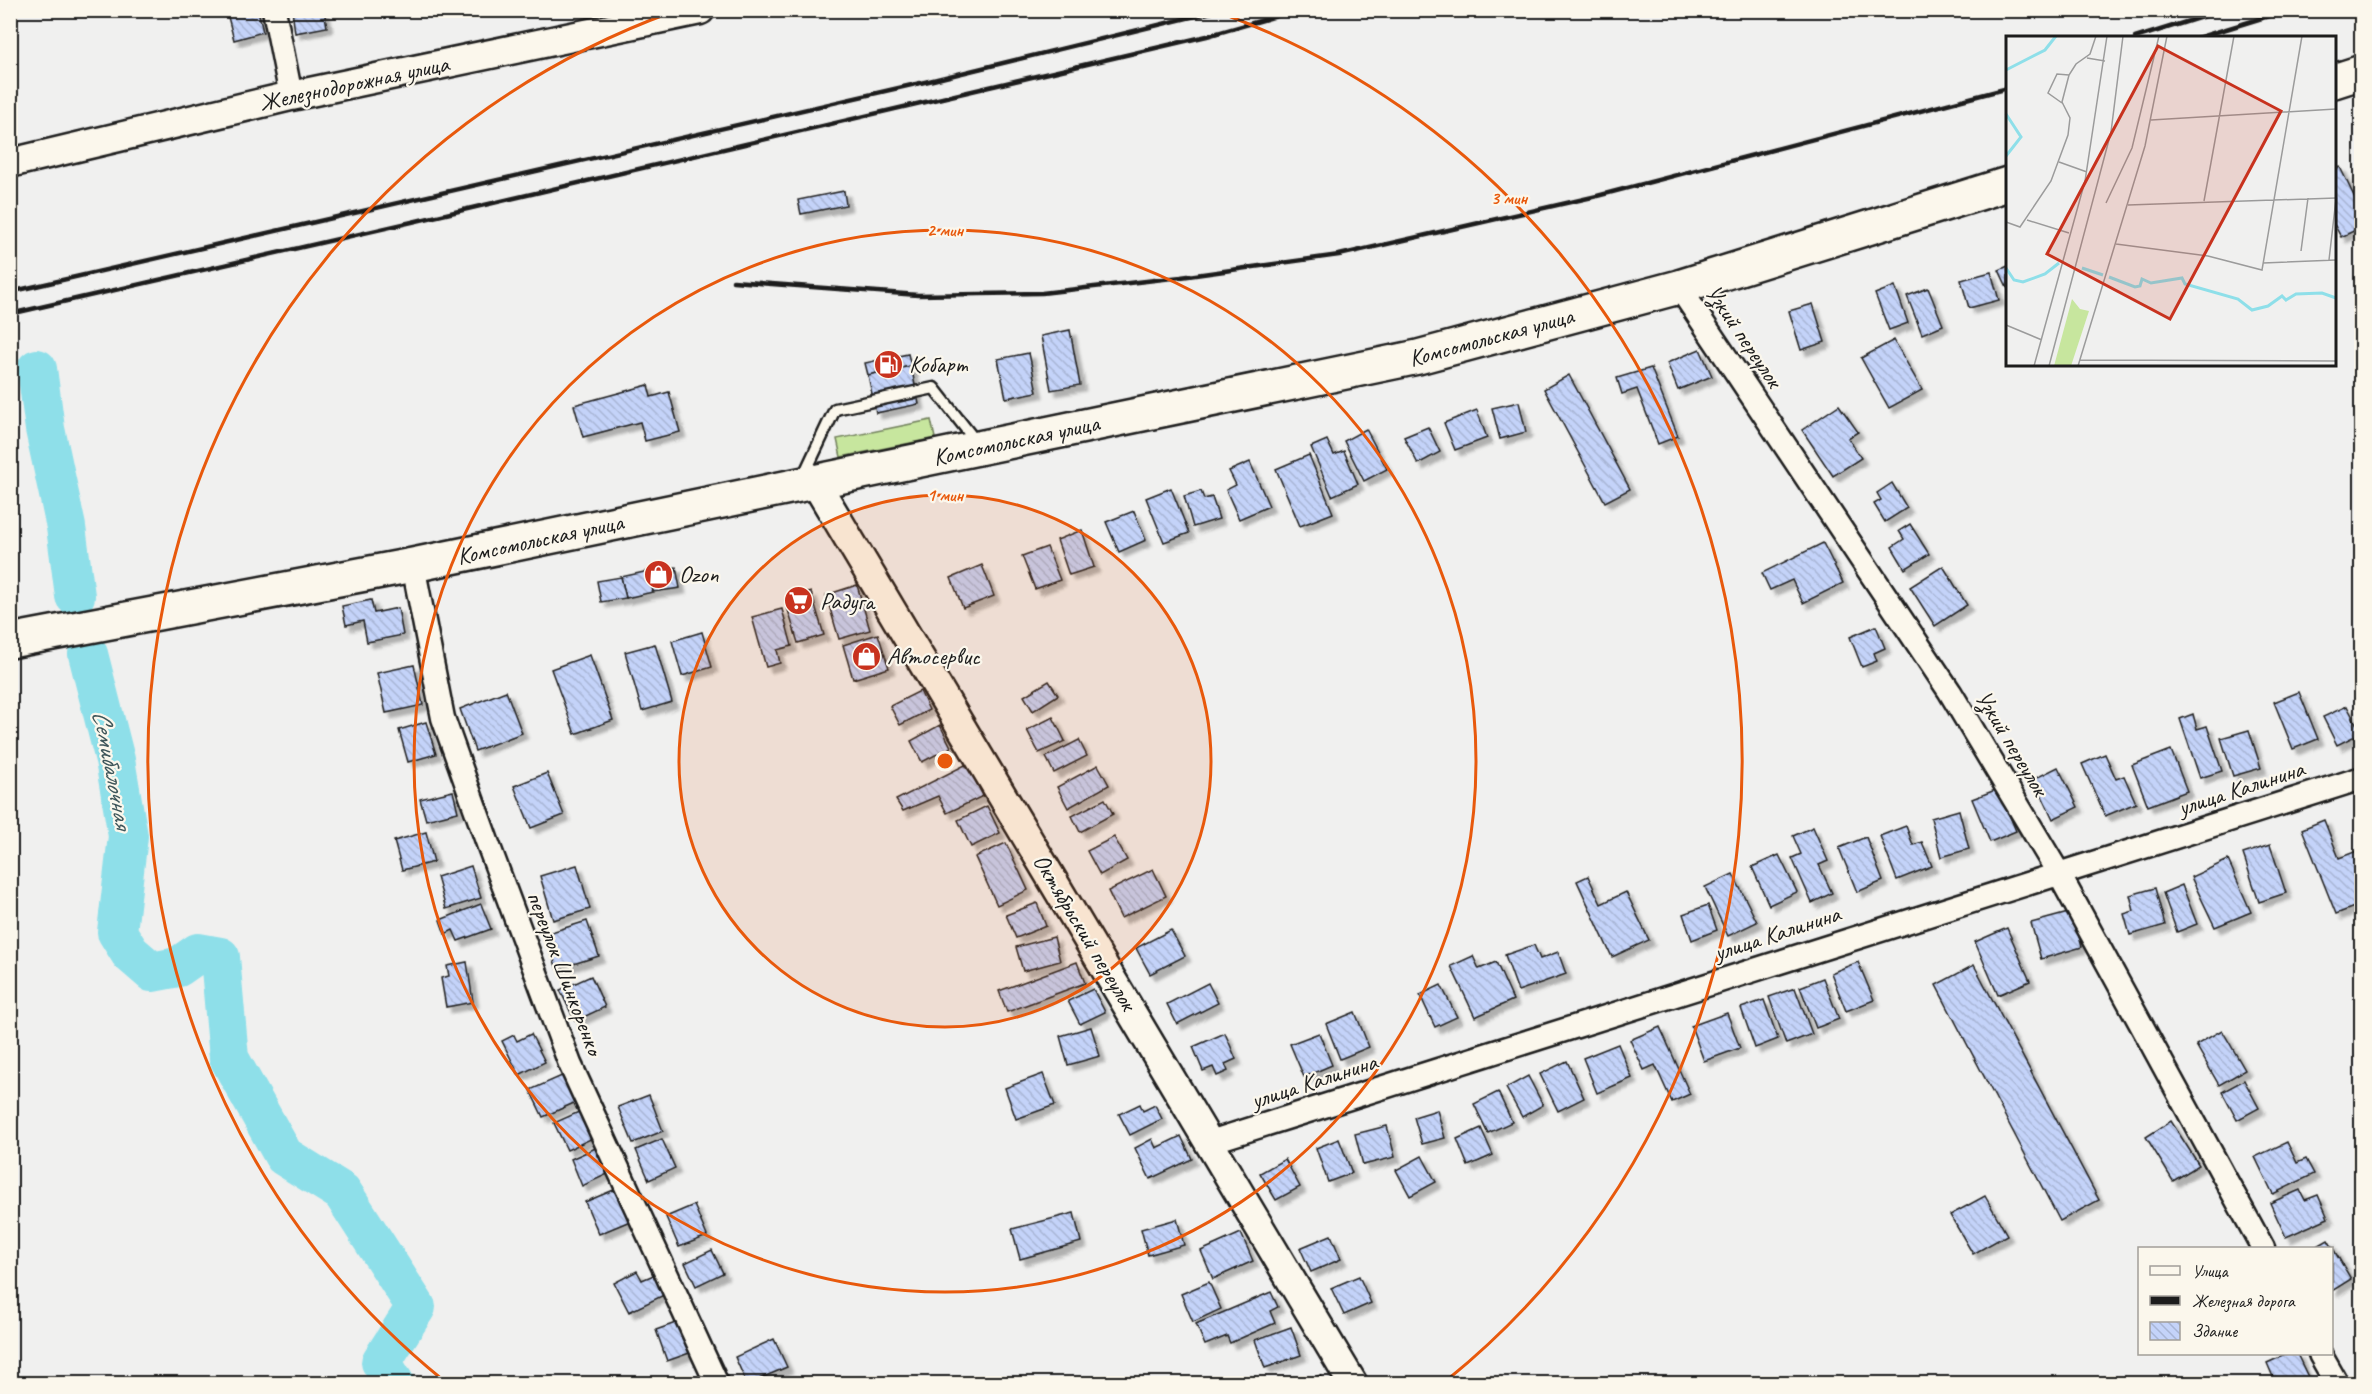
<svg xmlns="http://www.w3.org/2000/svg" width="2372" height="1394" font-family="Caveat,sans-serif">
	<defs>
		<pattern id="building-back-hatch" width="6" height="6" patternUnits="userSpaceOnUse" patternTransform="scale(1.5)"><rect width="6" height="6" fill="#c4d3f9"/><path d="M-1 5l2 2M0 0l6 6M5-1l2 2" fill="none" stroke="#a8b5d5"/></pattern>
		<filter id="shadow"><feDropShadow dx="5.5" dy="5.5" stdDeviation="1.5" flood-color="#0004"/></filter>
	</defs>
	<rect width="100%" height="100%" fill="#f0f0ef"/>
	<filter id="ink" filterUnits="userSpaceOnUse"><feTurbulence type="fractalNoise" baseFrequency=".0167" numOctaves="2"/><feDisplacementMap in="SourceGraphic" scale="12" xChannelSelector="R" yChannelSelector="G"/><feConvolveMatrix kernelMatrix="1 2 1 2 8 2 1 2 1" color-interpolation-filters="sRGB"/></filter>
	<g filter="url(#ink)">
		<path fill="#c7e69e" stroke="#72815d" stroke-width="1.5" d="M931,420L935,438L841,457L837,439Z"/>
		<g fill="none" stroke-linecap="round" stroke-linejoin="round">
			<g stroke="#8edfe9" stroke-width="40">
				<path d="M37,369L45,429L66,527L75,596"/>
				<path d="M88,654L115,760L128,836L117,932L130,953L152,972L178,967L198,953L220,957L229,1058L284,1156L342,1192L416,1307L381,1362L395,1384"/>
			</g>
		</g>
		<g fill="url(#building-back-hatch)" stroke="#1c1c1c" stroke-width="1.5" filter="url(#shadow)">
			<path d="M235,10H258L263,32L234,40L227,13Z"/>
			<path d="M292,10H324L327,27L295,33Z"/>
			<path d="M2340,167L2362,213V227L2341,237L2334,224V170Z"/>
			<path d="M844,191L846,205L801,214L798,200Z"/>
			<path d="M2008,266V289L1999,270Z"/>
			<path d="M1991,272L1999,300L1969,308L1961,280Z"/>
			<path d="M1895,286L1908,323L1889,330L1875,294Z"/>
			<path d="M1928,288L1943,325L1922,334L1907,296Z"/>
			<path d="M1813,304L1825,342L1801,350L1789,311Z"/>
			<path d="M1070,330L1080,385L1051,390L1041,336Z"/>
			<path d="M1894,340L1922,390L1889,408L1861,358Z"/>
			<path d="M1700,349L1712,376L1678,390L1667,363Z"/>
			<path d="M1029,353L1037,392L1006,398L998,359Z"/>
			<path d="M908,354L911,366L868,375L865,363Z"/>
			<path d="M911,366L919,404L876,413L868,375Z"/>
			<path d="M1651,368L1678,436L1658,444L1637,389L1622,394L1617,378Z"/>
			<path d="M1569,375L1630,489L1605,502L1544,389Z"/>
			<path d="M648,385L651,397L669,392L680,432L645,441L640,422L583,437L574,405Z"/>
			<path d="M1519,402L1526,432L1500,439L1492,408Z"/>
			<path d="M1839,405L1858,432L1848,438L1861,458L1833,476L1802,430Z"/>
			<path d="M1477,410L1487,438L1455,450L1444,423Z"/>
			<path d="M1428,427L1440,452L1418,464L1404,437Z"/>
			<path d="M1366,429L1387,469L1364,481L1344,441Z"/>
			<path d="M1327,440L1334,455L1344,451L1358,484L1332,496L1311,447Z"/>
			<path d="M1309,455L1333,513L1300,526L1276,469Z"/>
			<path d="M1250,462L1269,506L1239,519L1226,490L1236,485L1229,471Z"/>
			<path d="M1892,483L1907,508L1885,522L1874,504L1881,500L1877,493Z"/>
			<path d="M1171,488L1189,533L1164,542L1146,498Z"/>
			<path d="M1201,491L1204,499L1212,497L1219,519L1193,527L1184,496Z"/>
			<path d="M1134,511L1146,540L1119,552L1106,522Z"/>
			<path d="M1910,524L1929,554L1905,569L1892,547L1904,539L1899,531Z"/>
			<path d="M1082,530L1094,567L1069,575L1057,540Z"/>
			<path d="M1823,543L1843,583L1803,603L1792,580L1770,590L1762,573Z"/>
			<path d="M1047,547L1060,580L1035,589L1022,556Z"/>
			<path d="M982,565L994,596L963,608L951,578Z"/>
			<path d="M1943,566L1967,605L1935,626L1910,587Z"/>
			<path d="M676,567L680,588L653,592L649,571Z"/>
			<path d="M649,571L653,592L626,598L621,577Z"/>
			<path d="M621,577L626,598L601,602L597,581Z"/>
			<path d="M857,585L870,630L839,639L826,595Z"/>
			<path d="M811,592L824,635L798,643L785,600Z"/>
			<path d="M371,600L374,613L398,608L403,635L367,642L363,621L346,625L342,606Z"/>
			<path d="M782,609L792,646L777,650L780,663L766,667L752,617Z"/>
			<path d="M1876,626L1885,648L1874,653L1877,661L1862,667L1850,637Z"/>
			<path d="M702,632L712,667L682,676L672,641Z"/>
			<path d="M878,634L889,668L853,679L843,645Z"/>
			<path d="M655,644L672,702L642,711L625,652Z"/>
			<path d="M590,655L613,720L575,734L551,669Z"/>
			<path d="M414,665L423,705L386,713L377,673Z"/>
			<path d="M1049,681L1058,695L1033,711L1024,696Z"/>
			<path d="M506,691L522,733L475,751L460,709Z"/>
			<path d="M920,691L929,710L900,725L890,706Z"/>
			<path d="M2299,692L2318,739L2293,749L2274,702Z"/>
			<path d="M2347,706L2361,733L2337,745L2323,717Z"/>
			<path d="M2193,714L2197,729L2207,726L2222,771L2200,778L2180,719Z"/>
			<path d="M1053,717L1065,741L1039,753L1027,730Z"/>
			<path d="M426,722L436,754L408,762L399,730Z"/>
			<path d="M940,725L951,747L922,762L911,741Z"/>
			<path d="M2249,730L2261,768L2233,776L2221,738Z"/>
			<path d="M1079,740L1087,756L1054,773L1046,757Z"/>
			<path d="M2171,750L2187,791L2148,806L2132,765Z"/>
			<path d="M2105,754L2116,779L2124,776L2136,803L2105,816L2082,764Z"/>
			<path d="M967,764L983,796L947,813L938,796L903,811L896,800Z"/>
			<path d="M1098,765L1109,785L1068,808L1057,787Z"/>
			<path d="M2058,767L2078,807L2053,819L2034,779Z"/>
			<path d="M547,773L564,815L531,828L514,786Z"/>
			<path d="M1998,789L2016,831L1990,842L1972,799Z"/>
			<path d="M453,791L458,812L426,820L420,799Z"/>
			<path d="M1105,799L1113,814L1080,832L1072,816Z"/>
			<path d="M987,806L1000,833L971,847L958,820Z"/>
			<path d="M1959,810L1969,849L1941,857L1931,818Z"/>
			<path d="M2324,820L2339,858L2362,849V904L2336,914L2302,829Z"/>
			<path d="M1906,826L1913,845L1922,842L1932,866L1897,880L1880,836Z"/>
			<path d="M1813,827L1828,861L1819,865L1832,893L1812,903L1792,858L1801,854L1793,836Z"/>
			<path d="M426,832L434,862L402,870L394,841Z"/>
			<path d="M1114,837L1127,860L1100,875L1087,851Z"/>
			<path d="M1866,837L1883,881L1857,892L1839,848Z"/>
			<path d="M1006,843L1028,890L997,905L975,857Z"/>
			<path d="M2270,845L2286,893L2259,902L2243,854Z"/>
			<path d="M1779,855L1797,892L1769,905L1752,867Z"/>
			<path d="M2228,860L2251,912L2215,927L2191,877Z"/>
			<path d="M577,865L590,909L553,920L540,876Z"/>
			<path d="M471,866L481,898L446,909L437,877Z"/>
			<path d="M1153,869L1166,896L1121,918L1108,891Z"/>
			<path d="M1733,874L1757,922L1728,936L1705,887Z"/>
			<path d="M1588,876L1601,904L1626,892L1649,940L1612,957L1577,881Z"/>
			<path d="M2182,885L2197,924L2177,932L2163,893Z"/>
			<path d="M2155,888L2165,925L2130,935L2124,914L2134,911L2130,895Z"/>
			<path d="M1037,903L1046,926L1016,938L1006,915Z"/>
			<path d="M481,904L491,929L458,941L453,930L445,934L440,920Z"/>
			<path d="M1708,905L1717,930L1692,940L1683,914Z"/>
			<path d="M2072,912L2082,947L2041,959L2031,923Z"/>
			<path d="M587,921L599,956L557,969L545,934Z"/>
			<path d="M2007,928L2030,981L1998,995L1975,942Z"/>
			<path d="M1171,930L1185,956L1150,974L1136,948Z"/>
			<path d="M1054,937L1060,961L1023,971L1016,947Z"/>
			<path d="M1534,945L1540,959L1558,952L1566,974L1518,991L1505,955Z"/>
			<path d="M1473,956L1479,969L1496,962L1513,1000L1475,1017L1451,966Z"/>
			<path d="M467,962L473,1002L446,1007L441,978L449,976L447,966Z"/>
			<path d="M1077,962L1085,983L1007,1012L999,991Z"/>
			<path d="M1858,962L1874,1000L1846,1011L1831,973Z"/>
			<path d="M1974,965L2099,1200L2060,1221L1936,985Z"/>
			<path d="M591,976L605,1007L575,1021L560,990Z"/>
			<path d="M1823,978L1839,1019L1816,1028L1800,987Z"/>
			<path d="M1208,983L1218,1003L1177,1024L1167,1004Z"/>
			<path d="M1441,985L1457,1017L1435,1027L1420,995Z"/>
			<path d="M1795,988L1812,1034L1786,1044L1769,997Z"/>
			<path d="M1093,989L1105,1012L1080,1024L1068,1001Z"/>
			<path d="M1764,1000L1778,1039L1755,1048L1741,1008Z"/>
			<path d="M1355,1012L1369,1047L1340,1059L1326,1024Z"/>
			<path d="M1727,1013L1740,1048L1704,1061L1691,1026Z"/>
			<path d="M1091,1027L1100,1056L1068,1065L1060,1036Z"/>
			<path d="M1660,1027L1690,1094L1672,1102L1655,1065L1644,1070L1630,1040Z"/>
			<path d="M2222,1030L2245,1070L2219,1085L2196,1045Z"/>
			<path d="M1225,1033L1236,1059L1225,1064L1228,1071L1217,1076L1213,1067L1203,1071L1193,1047Z"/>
			<path d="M1319,1033L1332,1065L1304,1077L1290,1044Z"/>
			<path d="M531,1034L545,1062L519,1075L502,1041L514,1035L517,1041Z"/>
			<path d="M1618,1044L1632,1078L1597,1093L1583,1058Z"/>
			<path d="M1567,1061L1584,1098L1558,1111L1540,1074Z"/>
			<path d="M1043,1074L1055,1105L1016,1119L1005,1088Z"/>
			<path d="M564,1075L576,1102L543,1117L530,1090Z"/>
			<path d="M1528,1076L1543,1105L1522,1117L1506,1088Z"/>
			<path d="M2244,1080L2259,1108L2237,1120L2222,1092Z"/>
			<path d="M1498,1092L1512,1122L1488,1133L1474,1104Z"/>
			<path d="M649,1095L663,1131L633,1143L618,1107Z"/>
			<path d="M1140,1104L1143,1111L1155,1105L1162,1119L1130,1135L1119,1114Z"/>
			<path d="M1437,1110L1445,1138L1422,1144L1414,1117Z"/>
			<path d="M581,1111L593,1138L567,1150L554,1123Z"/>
			<path d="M2171,1121L2199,1165L2173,1181L2146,1137Z"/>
			<path d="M1387,1126L1395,1157L1363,1165L1355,1134Z"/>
			<path d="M1481,1128L1493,1155L1468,1166L1457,1139Z"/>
			<path d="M1181,1136L1192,1159L1150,1179L1135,1148L1152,1139L1156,1148Z"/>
			<path d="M662,1139L675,1168L649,1180L636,1150Z"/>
			<path d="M1339,1139L1352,1173L1328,1182L1316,1148Z"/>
			<path d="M2287,1142L2297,1163L2306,1159L2314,1174L2273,1194L2255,1157Z"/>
			<path d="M600,1146L612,1172L582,1186L571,1159Z"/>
			<path d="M1422,1156L1436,1182L1410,1196L1396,1170Z"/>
			<path d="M1285,1159L1300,1187L1276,1200L1260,1173Z"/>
			<path d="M616,1189L630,1221L599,1234L585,1202Z"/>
			<path d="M2300,1190L2305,1200L2318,1195L2328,1218L2286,1237L2270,1203Z"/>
			<path d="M1985,1196L2007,1235L1973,1254L1950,1215Z"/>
			<path d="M694,1205L707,1236L679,1247L666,1217Z"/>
			<path d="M1074,1213L1081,1242L1020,1259L1012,1229Z"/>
			<path d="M1177,1219L1184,1245L1148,1255L1141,1229Z"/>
			<path d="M1241,1233L1253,1261L1213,1279L1201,1251Z"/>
			<path d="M1331,1235L1341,1259L1311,1272L1300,1248Z"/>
			<path d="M2328,1240L2351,1279L2332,1291V1248H2314Z"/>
			<path d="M712,1250L723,1273L696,1286L685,1263Z"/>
			<path d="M637,1271L642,1280L656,1274L666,1294L629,1312L614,1283Z"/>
			<path d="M1359,1276L1371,1303L1344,1315L1331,1288Z"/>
			<path d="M1209,1282L1221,1309L1193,1322L1181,1294Z"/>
			<path d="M1271,1292L1278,1307L1270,1311L1275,1323L1230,1343L1227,1336L1205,1345L1196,1324Z"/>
			<path d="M684,1320L695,1351L667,1361L656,1330Z"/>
			<path d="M1291,1327L1301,1355L1265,1368L1255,1340Z"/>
			<path d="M774,1339L787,1367L747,1384L735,1357Z"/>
			<path d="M2287,1354H2297L2308,1377L2294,1384H2276L2267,1363Z"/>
			<path d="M1320,1375L1324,1384H1303Z"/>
		</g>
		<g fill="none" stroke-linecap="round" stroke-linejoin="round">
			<defs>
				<path id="service" d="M802,479L835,409L934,388L977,443"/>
				<g id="minor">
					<path d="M274,10L291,96"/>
					<path d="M1679,287L1950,692L2059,874L2263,1248"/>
					<path d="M413,565L443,718L488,844L570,1064L717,1384"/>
					<path d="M1210,1142L2362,778"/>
					<path d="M2320,1354L2337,1384"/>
				</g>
				<g id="tertiary">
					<path d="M10,163L291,96L700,10"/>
					<path d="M815,482L1353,1384"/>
				</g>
				<g id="primary">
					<path d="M2334,81L2362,72"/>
					<path d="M10,641L413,565L1418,357L1679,287L2008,184"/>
				</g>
			</defs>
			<use href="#service" stroke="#1c1c1c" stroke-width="15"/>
			<use href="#minor" stroke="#1c1c1c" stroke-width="27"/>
			<use href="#tertiary" stroke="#1c1c1c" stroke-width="33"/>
			<use href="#primary" stroke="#1c1c1c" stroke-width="38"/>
			<use href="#service" stroke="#fbf7ec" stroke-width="10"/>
			<use href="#minor" stroke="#fbf7ec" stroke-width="22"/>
			<use href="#tertiary" stroke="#fbf7ec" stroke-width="28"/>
			<use href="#primary" stroke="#fbf7ec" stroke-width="33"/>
			<g stroke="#1c1c1c" stroke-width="4.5">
				<path d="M2135,38L2224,10"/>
				<path d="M2197,38L2288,10"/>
				<path d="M733,281L918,295L1042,293L1181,277L1339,255L1597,196L2008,88"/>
				<path d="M10,292L929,81L1220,10"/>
				<path d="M10,314L412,222L1207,36L1298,10"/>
			</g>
		</g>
	</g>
	<circle cx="945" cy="761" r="266" fill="#e8590c" fill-opacity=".12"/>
	<g fill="none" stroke="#e8590c" stroke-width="3">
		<circle cx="945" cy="761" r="266"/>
		<circle cx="945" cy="761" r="531"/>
		<path d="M443 1380A797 797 0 0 1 672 12M1218 12A797 797 0 0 1 1447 1380"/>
	</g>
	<defs>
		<symbol id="fuel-disc" viewBox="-11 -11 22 22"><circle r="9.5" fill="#c8321e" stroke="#fbf7ec"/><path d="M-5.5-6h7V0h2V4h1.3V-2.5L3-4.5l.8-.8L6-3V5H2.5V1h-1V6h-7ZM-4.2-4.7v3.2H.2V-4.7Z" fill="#fff"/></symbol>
		<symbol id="shop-disc" viewBox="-11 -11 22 22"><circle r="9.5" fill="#c8321e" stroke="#fbf7ec"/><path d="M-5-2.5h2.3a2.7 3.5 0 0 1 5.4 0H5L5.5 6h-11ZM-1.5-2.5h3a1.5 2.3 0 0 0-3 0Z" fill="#fff"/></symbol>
		<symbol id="supermarket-disc" viewBox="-11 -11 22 22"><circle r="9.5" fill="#c8321e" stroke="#fbf7ec"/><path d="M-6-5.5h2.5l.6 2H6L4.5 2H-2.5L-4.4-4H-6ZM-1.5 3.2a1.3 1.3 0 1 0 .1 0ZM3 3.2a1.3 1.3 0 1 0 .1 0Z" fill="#fff"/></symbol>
	</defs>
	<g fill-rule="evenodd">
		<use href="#fuel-disc" x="872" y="348" width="33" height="33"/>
		<use href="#shop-disc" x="642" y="558" width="33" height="33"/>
		<use href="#supermarket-disc" x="782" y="584" width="33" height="33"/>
		<use href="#shop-disc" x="850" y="640" width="33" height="33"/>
	</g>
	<g text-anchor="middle" stroke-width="4.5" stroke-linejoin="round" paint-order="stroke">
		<g font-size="24" fill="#1c1c1c" stroke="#fbf7ec">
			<text transform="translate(354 83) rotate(-12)" y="8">Железнодорожная улица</text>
			<text transform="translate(1744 336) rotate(56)" y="8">Узкий переулок</text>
			<text transform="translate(1491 337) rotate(-15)" y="8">Комсомольская улица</text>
			<text transform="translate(1016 440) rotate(-12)" y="8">Комсомольская улица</text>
			<text transform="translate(540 539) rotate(-12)" y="8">Комсомольская улица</text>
			<text transform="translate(2012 743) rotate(59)" y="8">Узкий переулок</text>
			<text transform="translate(2241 788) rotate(-18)" y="8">улица Калинина</text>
			<text transform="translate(1085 932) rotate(59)" y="8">Октябрьский переулок</text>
			<text transform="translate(1777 933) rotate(-18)" y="8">улица Калинина</text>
			<text transform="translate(565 973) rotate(69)" y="8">переулок Шинкоренко</text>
			<text transform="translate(1314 1081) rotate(-18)" y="8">улица Калинина</text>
		</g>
		<g font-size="24" fill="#1c1c1c" stroke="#fbf7ec" text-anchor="start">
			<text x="909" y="372">Кобарт</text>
			<text x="679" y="582">Ozon</text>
			<text x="820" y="609">Радуга</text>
			<text x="887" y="664">Автосервис</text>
		</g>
		<g font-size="26" font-style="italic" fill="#3e565a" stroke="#fbf7ec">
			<text transform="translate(113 769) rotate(79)" y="9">Семибалочная</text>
		</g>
	</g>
	<g transform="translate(2006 36)">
		<rect width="330" height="330" fill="#f0f0ef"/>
		<path d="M66,263L74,273L83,275L65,330H48Z" fill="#c7e69e"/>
		<path fill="none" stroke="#8edfe9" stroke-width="3" d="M0,34L39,14L50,0M0,78L15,101L0,120M0,232L8,244L17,246L39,238L53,227M76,232L97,239M103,241L129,251L134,250L136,243L145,247L176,242L179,248L232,263L246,274L262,270L276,260L280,264L290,258L316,257L330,262"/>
		<path fill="none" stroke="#9b9b9b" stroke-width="1.5" d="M81,22L99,25M56,67L42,57L51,38L63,39M145,84L330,73M53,126L81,136M198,165L228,0M100,167L126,112L153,0M122,169L330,162M21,184L63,197M0,186L14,191L45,145L62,99L64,82L56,66L63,39L70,28L84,18L90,0M110,208L202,220L256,234L296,0M295,215L302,162M323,224L330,163M257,227L330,224M0,289L36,304M74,324L330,325M28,330L79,145L101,0M43,330L105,96L117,0M72,330L139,110L161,0"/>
		<path fill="#c8321e" fill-opacity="0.15" stroke="#c8321e" stroke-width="3" d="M152,10L275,75L164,283L41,218Z"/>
		<rect width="330" height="330" fill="none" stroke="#1c1c1c" stroke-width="3"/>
	</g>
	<circle cx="945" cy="761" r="9" fill="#e8590c" stroke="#fbf7ec" stroke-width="3"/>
	<g font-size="18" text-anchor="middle" font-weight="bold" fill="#e8590c" stroke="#fbf7ec" stroke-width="4.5" stroke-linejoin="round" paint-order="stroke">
		<text x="1509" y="204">3 мин</text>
		<text x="945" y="236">2 мин</text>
		<text x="945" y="501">1 мин</text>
	</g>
	<rect width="2372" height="1394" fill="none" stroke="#fbf7ec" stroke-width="36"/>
	<rect x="18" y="18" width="2336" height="1358" fill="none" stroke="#1c1c1c" stroke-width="2" filter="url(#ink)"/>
	<rect x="2138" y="1247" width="195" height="108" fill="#fbf7ec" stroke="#a29f99" stroke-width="1.5"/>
	<rect x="2150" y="1266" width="30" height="9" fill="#fbf7ec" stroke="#a29f99" stroke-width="1.5"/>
	<text x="2192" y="1277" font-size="18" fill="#1c1c1c">Улица</text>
	<rect x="2150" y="1296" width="30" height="9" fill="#1c1c1c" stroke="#a29f99" stroke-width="1.5"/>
	<text x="2192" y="1307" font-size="18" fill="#1c1c1c">Железная дорога</text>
	<rect x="2150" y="1322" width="30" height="18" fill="url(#building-back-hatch)" stroke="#a29f99" stroke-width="1.5"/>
	<text x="2192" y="1337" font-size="18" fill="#1c1c1c">Здание</text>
</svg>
